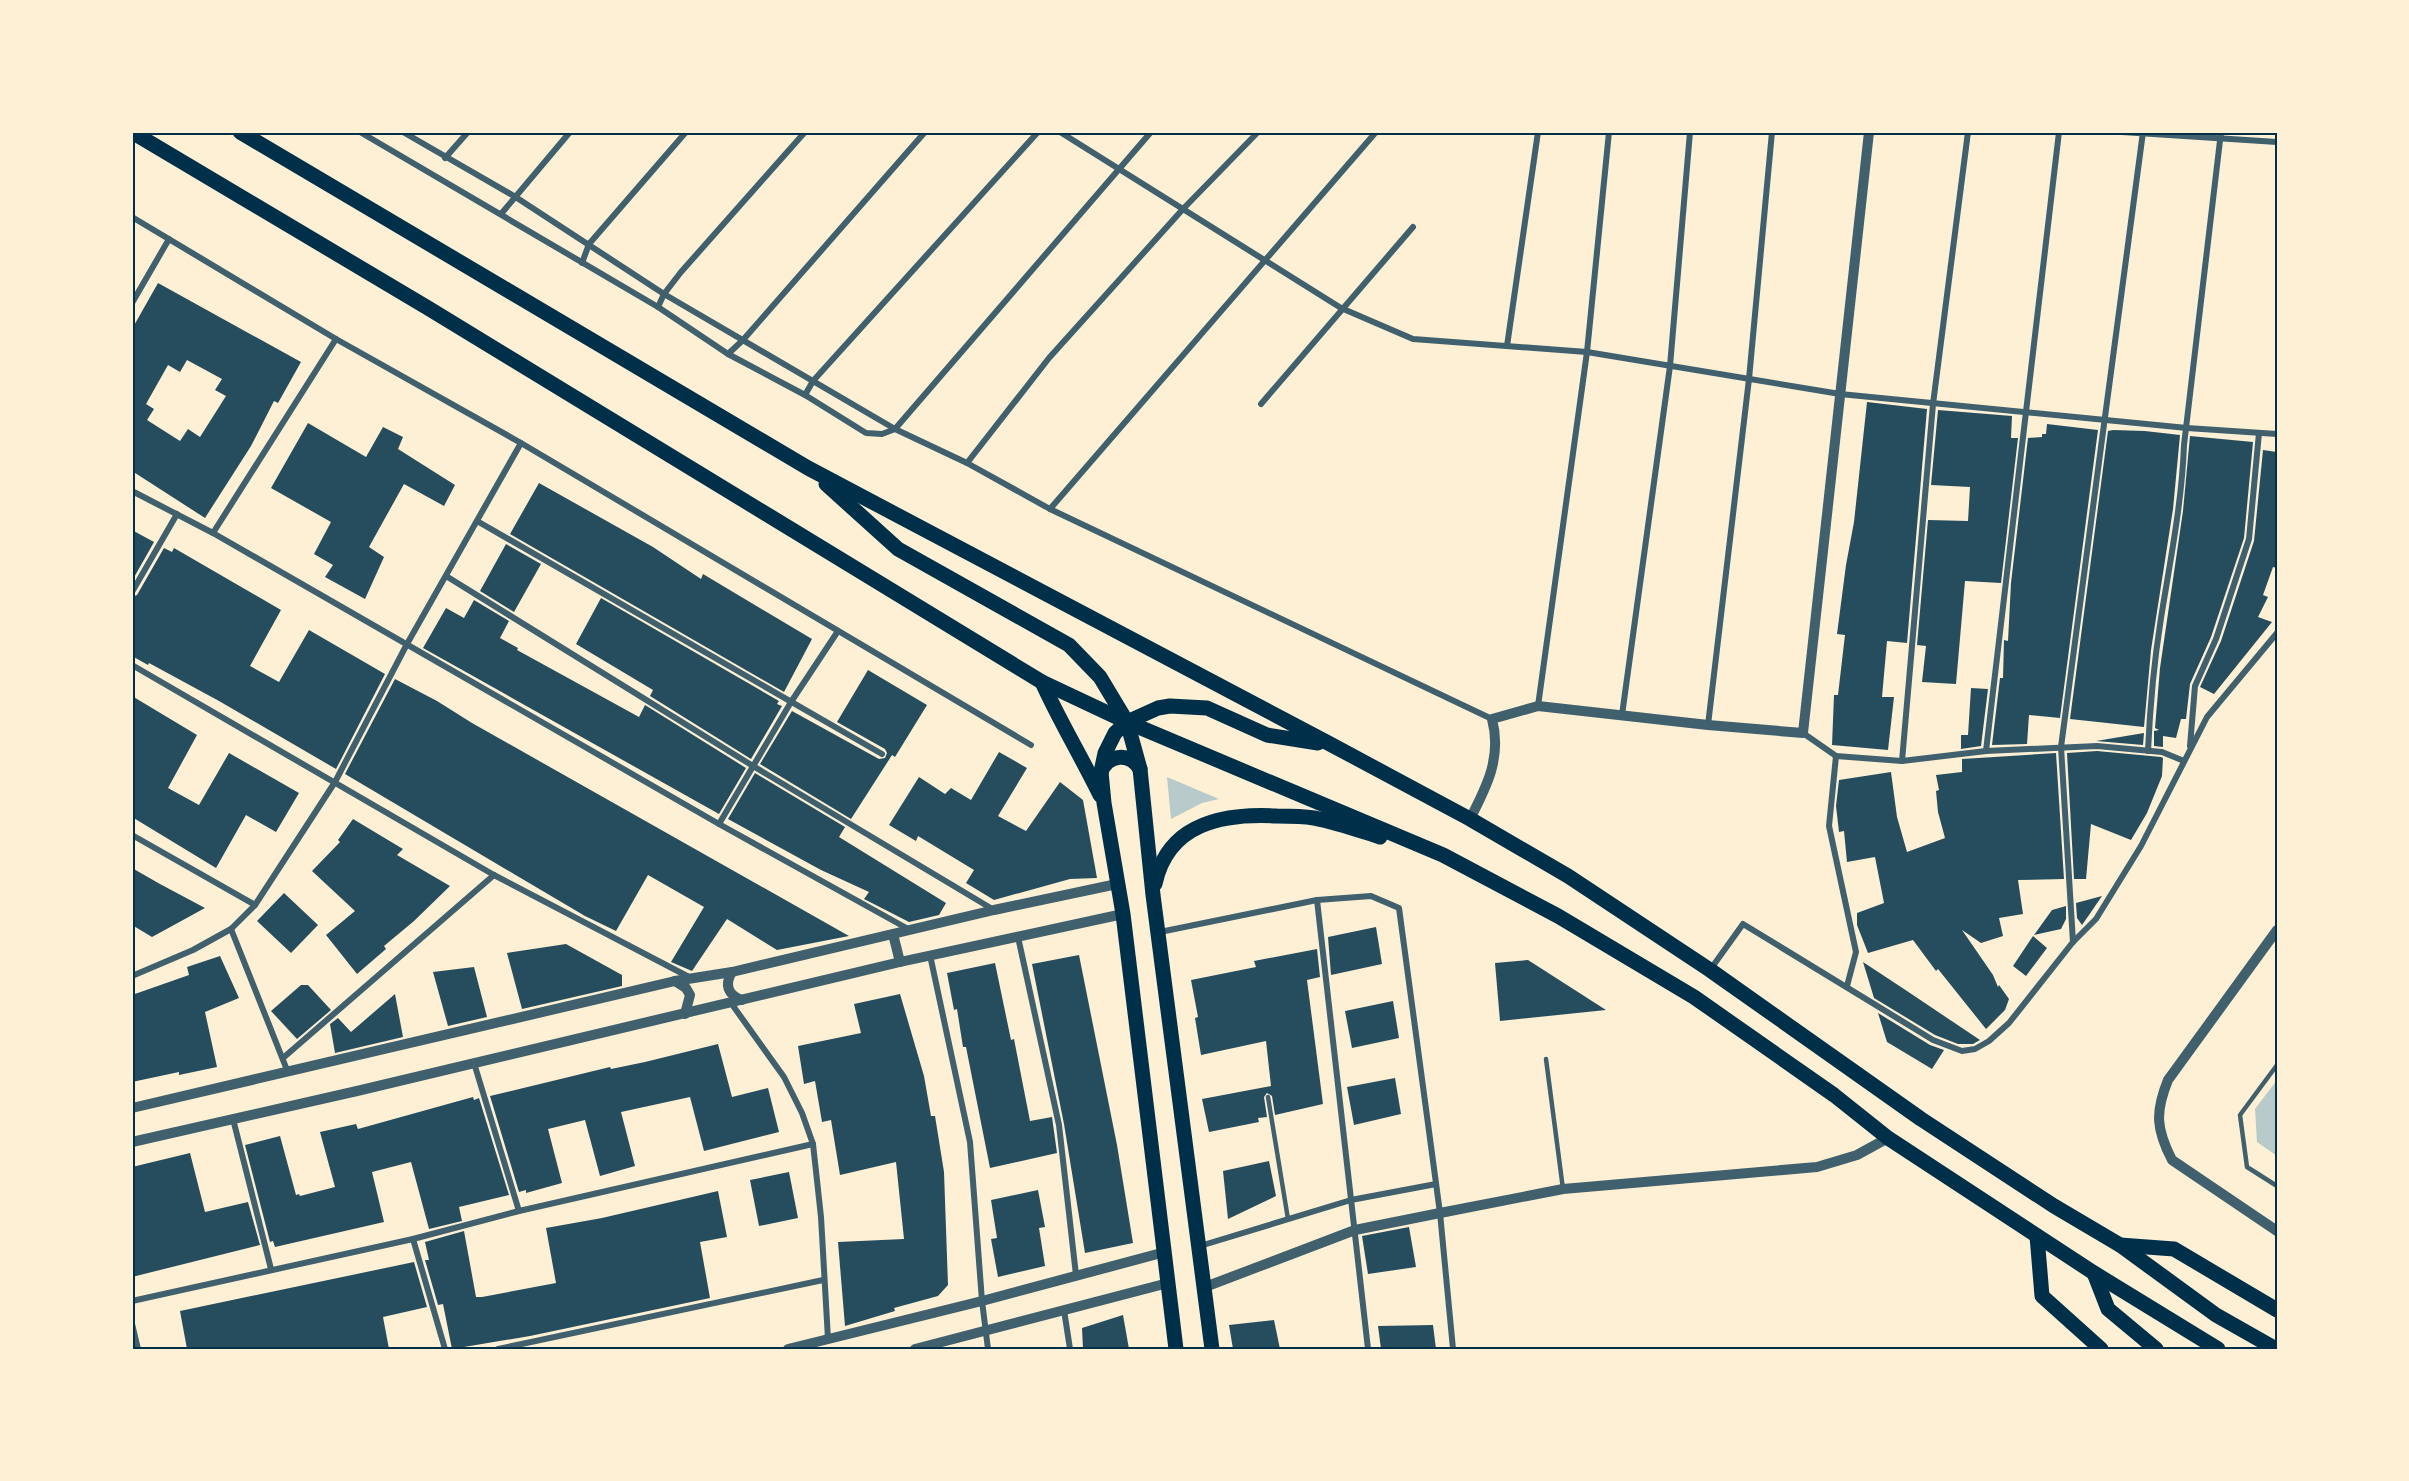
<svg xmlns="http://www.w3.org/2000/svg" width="2409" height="1481" font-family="Overpass,sans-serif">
	<rect width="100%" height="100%" fill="#fdf0d5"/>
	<g fill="#b9caca">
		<path d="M1167,777L1219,799L1202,803L1171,819Z"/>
		<path d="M2277,1080V1156L2257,1142L2255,1109Z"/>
	</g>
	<g fill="#264d5e" fill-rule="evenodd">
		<path d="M158,283L301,362L278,403L274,401L251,446L205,518L132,471V329ZM187,360L222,379L215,390L226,396L200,437L188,429L180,441L147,420L154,409L146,404L168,365L180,372Z"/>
		<path d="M1867,402L1927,409L1907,643L1887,641L1882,697H1894L1888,750L1832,745L1834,695H1838L1845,635L1837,634L1846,565L1854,522Z"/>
		<path d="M1938,410L2012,416L2011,438H2018L2001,583L1965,581L1956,684L1922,682L1926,646L1917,645L1928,520L1968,521L1970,487L1931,485Z"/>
		<path d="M308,423L366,457L383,427L403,437L398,449L455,485L444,506L404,484L369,547L384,557L365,599L325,577L333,565L314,554L331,522L271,488Z"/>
		<path d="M2047,424L2098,430L2060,718L2029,715L2027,744L1992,745L2000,678H2003L2004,640L2008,641L2011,583L2028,438L2042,437V434H2046Z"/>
		<path d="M2113,430L2145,431L2180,435L2173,509L2151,650L2144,727L2070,719L2108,431Z"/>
		<path d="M2190,436L2253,442L2244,538L2211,637L2190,684L2186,719H2181L2176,738L2163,736V747L2154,746V731L2159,730L2155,728L2160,668L2183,511Z"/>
		<path d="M2263,450L2277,452V568L2273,567L2263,595L2268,597L2258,617L2272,622L2214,694L2200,687L2221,641L2254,541Z"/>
		<path d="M539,483L653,547L701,579L703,574L812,639L784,692L510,534Z"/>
		<path d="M132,530L154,542L132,581Z"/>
		<path d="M506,544L541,564L514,612L480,591Z"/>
		<path d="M164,548L172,552L174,548L281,610L250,666L279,682L309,630L385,674L336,769L219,701L149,663L148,665L132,656V597L137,595Z"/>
		<path d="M601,598L779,701L777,704L782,706L751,759L650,696L653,690L576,644Z"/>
		<path d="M474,600L509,621L500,638L518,648L517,650L639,717L645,705L746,768L719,814L423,648L446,608L464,618Z"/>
		<path d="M868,670L927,705L895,757L892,755L851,819L760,764L792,711L879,759L885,758L887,753L885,749L837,722Z"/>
		<path d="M395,679L437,701L472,723L849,936L777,950L727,919L692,971L671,962L704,907L648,875L616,931L585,916L345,774Z"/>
		<path d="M1971,688L1988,689L1981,746L1961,749V735H1968Z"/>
		<path d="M132,696L197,735L168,788L199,805L229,753L299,793L276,832L246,815L216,868L132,817Z"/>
		<path d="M2144,733L2143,745L2096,741Z"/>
		<path d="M2097,751L2161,757L2163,758L2162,776L2147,813L2131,840L2091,824L2086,879H2074L2067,753Z"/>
		<path d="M999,752L1027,768L998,816L1026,831L1060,782L1083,800L1097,878L1070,879L994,900L966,883L974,870L918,836L916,841L889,825L919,777L945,794L951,788L971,800Z"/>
		<path d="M2056,753L2064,879L2018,880L2023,914L1999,918L2003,936L1981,943L1962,930L1993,975L1998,987L1999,985L2009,999L2005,1010L1986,1029L1938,969L1936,971L1913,940L1868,953L1857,925V913L1884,903L1875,857L1847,862L1844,831L1839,832L1836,806L1839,780L1891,772L1897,817L1907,852L1945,838L1938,812L1936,791L1939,790L1936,775L1962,772V759Z"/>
		<path d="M755,773L845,827L839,837L946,903L939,915L909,922L864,899L869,892L821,870L728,819Z"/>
		<path d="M353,819L403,849L397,855L450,886L414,921L384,946L386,949L357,974L326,935L355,911L312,871L340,842L338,840Z"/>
		<path d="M132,868L160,884L205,908L152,937L132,925Z"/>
		<path d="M284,893L318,925L291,953L257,921Z"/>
		<path d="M2102,896L2089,915L2082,925L2077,918L2076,903Z"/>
		<path d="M2066,906V919L2061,929L2034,935L2052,910Z"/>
		<path d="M1376,927L1382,964L1331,975L1328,937Z"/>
		<path d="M2033,936L2047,948L2026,976L2013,966Z"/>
		<path d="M566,944L622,975V986L522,1009L507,953Z"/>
		<path d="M1317,949L1320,977L1307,980L1323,1104L1275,1115L1272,1096L1267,1093L1264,1097L1267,1117L1258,1118L1259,1122L1209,1132L1202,1099L1271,1086L1266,1041L1201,1055L1195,1018L1198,1017L1191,980L1256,967L1254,961Z"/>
		<path d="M1079,955L1117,1145L1133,1243L1085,1253L1064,1124L1032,964Z"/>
		<path d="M220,956L239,998L205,1012L217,1067L179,1075V1072L132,1082V995L189,975L187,967Z"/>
		<path d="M1528,960L1606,1010L1500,1021L1495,963Z"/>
		<path d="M1863,962L1904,989L1980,1040L1973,1044H1958L1935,1035L1874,998Z"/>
		<path d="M995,963L1011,1040L1014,1039L1030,1121L1052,1117L1057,1153L990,1168L966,1047H963L957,1009L954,1010L947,973Z"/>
		<path d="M474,967L487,1017L448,1026L433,972Z"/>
		<path d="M301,985H308L331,1010L297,1039L271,1011Z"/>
		<path d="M395,994L403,1037L335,1053L330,1024L338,1018L351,1032Z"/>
		<path d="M900,994L924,1076L931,1116H935L944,1172L948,1285L938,1296L894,1308L895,1311L845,1326L838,1242L904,1239L896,1162L840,1175L831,1120L822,1122L815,1081L804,1084L798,1046L861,1033L854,1004Z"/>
		<path d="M1393,1001L1399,1038L1352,1048L1345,1011Z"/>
		<path d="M1878,1013L1930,1045L1944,1050L1932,1069L1887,1042Z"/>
		<path d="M718,1044L732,1097L768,1088L779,1132L704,1151L690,1097L621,1112L635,1166L600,1176L585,1120L548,1129L562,1183L526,1193V1190L519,1192L490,1096L610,1067L611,1069L645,1062Z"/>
		<path d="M1395,1078L1401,1114L1354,1125L1347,1087Z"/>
		<path d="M473,1097L474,1100L479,1098L509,1195L459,1207L462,1221L429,1229L411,1162L372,1172L384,1222L275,1247L273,1241L270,1242L245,1145L280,1136L296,1195L299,1194L300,1196L335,1187L320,1132L356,1124L358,1129Z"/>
		<path d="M190,1153L205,1212L248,1202L260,1245L132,1277V1167Z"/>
		<path d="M1269,1161L1276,1196L1228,1219L1223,1171Z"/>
		<path d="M789,1172L798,1218L759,1226L750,1180Z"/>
		<path d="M1038,1190L1045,1227L1039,1228L1045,1266L998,1277L991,1239L997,1238L991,1200Z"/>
		<path d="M718,1191L727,1237L700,1242L710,1298L530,1336L452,1349L443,1304L438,1305L425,1260H429L425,1242L464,1231L476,1297H482L556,1283L546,1228L602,1218Z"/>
		<path d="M1409,1227L1416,1267L1368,1274L1362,1236Z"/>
		<path d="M414,1262L427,1307L383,1317L389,1349H187L180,1311Z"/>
		<path d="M1123,1315L1129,1349H1083L1082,1328Z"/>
		<path d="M1274,1320L1280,1349H1233L1229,1325Z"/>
		<path d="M1433,1325L1436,1349H1381L1378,1326Z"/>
	</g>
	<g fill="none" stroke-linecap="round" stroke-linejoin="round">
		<g stroke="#3f606c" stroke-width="4.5">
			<path d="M1546,1059L1563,1189"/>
			<path d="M2277,1065L2240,1115L2247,1167L2277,1186"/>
			<path d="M1268,1097L1288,1219"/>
		</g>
		<g stroke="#3f606c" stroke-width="6">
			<path d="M360,132L658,307L728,354L805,395L866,433L882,434L895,429L1151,132"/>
			<path d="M403,132L514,196L664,294L895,429L967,463L1050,509L1492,719"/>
			<path d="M1060,132L1341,308L1413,339L1587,352L1840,394L2187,428L2277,434"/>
			<path d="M2122,132L2277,142"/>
			<path d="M445,158L468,132"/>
			<path d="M501,214L570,132"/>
			<path d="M132,217L336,339L521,443L1031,745"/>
			<path d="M582,263L589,244L686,132"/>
			<path d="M132,303L169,239"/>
			<path d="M658,307L664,294L681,272L805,132"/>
			<path d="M1507,346L1538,132"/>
			<path d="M728,354L743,340L925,132"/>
			<path d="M805,395L813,381L1038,132"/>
			<path d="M1261,404L1413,227"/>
			<path d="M967,463L1049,358L1183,209L1258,132"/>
			<path d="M132,491L213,533L719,824L910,930"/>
			<path d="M1050,509L1376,132"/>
			<path d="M477,521L882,754"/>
			<path d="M213,533L336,339"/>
			<path d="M446,576L753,766L994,910"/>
			<path d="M132,592L177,514"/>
			<path d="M132,665L494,875L689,977"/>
			<path d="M1538,706L1587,352L1609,132"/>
			<path d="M1622,715L1670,366L1690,132"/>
			<path d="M1708,725L1749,379L1772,132"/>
			<path d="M1803,733L1836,756L1902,761L1986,751L2097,746L2162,752L2184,761"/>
			<path d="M2190,746L2195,686L2216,639L2249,539L2259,433"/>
			<path d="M1986,751L2059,132"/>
			<path d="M2148,751C2150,706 2154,662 2161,618C2170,562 2182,502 2184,445L2221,132"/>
			<path d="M1836,756L1829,826L1856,952L1847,986"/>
			<path d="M1902,761L1933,404L1968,132"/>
			<path d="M719,824L791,702L838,631"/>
			<path d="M132,835L255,905"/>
			<path d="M1317,900L1368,1349"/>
			<path d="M231,929L287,1070"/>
			<path d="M1160,932L1317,900L1371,896L1399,908L1440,1213L1453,1349"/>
			<path d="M1018,937L1059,1125L1076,1275"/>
			<path d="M2073,942L2061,747L2143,132"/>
			<path d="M930,955L970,1142L982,1301L988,1349"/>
			<path d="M1710,970L1743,924L1933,1040L1962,1051L1975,1049L1989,1041L2009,1023L2073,942L2096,919L2141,846L2207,717L2277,633"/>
			<path d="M132,976L193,950L231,929L255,905L335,782L407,644L521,443"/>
			<path d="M731,1003L784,1077L802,1113L813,1144L821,1217L828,1339"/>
			<path d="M283,1058L494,875"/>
			<path d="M474,1063L519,1211"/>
			<path d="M233,1119L271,1269"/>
			<path d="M413,1239L445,1349"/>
			<path d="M1200,1246L1351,1200L1436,1184"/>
			<path d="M132,1301L413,1239L519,1211L813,1144"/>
			<path d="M1064,1310L1070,1349"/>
			<path d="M132,1324L138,1349"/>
			<path d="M498,1349L823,1280"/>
		</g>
		<g stroke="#3f606c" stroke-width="10">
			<path d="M1470,819C1487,786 1502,757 1492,719L1538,706L1708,725L1803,733L1869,132"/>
			<path d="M2277,930L2168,1080C2155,1112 2156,1129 2172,1160L2277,1231"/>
			<path d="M893,934L900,962"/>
			<path d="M732,972C724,985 728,995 742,1000"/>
			<path d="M675,981L686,988L690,995L685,1014"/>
			<path d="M132,1108L675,981L732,972L994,910L1117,884"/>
			<path d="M132,1142L357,1091L900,962L1123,914"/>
			<path d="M1205,1287L1355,1230L1440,1213L1563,1189L1817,1167L1857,1155L1888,1138"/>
			<path d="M788,1349L982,1301L1165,1252"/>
			<path d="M915,1349L1168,1283"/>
		</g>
		<g stroke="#003049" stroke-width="15">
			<path d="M132,132L428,308L1042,682L1127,722L1443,855L1558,916L1694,997L1834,1095L1888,1138L2094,1273L2218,1349"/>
			<path d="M240,132L808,468L1330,744L1470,819L1568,876L1710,970L1921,1119L2054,1206L2120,1245L2216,1315L2276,1349"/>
			<path d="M826,484L898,549L1069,645L1100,677L1127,722L1140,769L1153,895L1212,1349"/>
			<path d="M1042,682C1059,720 1081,756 1100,795"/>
			<path d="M1101,772C1108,754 1130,752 1140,769"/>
			<path d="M1155,884C1168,823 1223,813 1277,816C1289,816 1302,816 1314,818C1336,822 1358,830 1380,837"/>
			<path d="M2037,1236L2042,1296L2101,1349"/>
			<path d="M2120,1245L2174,1249L2277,1310"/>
			<path d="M2094,1273L2108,1309L2156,1349"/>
			<path d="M1176,1349L1123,914L1104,803L1101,772L1105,753L1115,733L1127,722L1158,708L1170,706L1207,708L1267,735L1318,743"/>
		</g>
	</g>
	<rect width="2409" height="1481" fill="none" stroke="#fdf0d5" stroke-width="267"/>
	<rect x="134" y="134" width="2142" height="1214" fill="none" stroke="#003049" stroke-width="2"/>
</svg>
